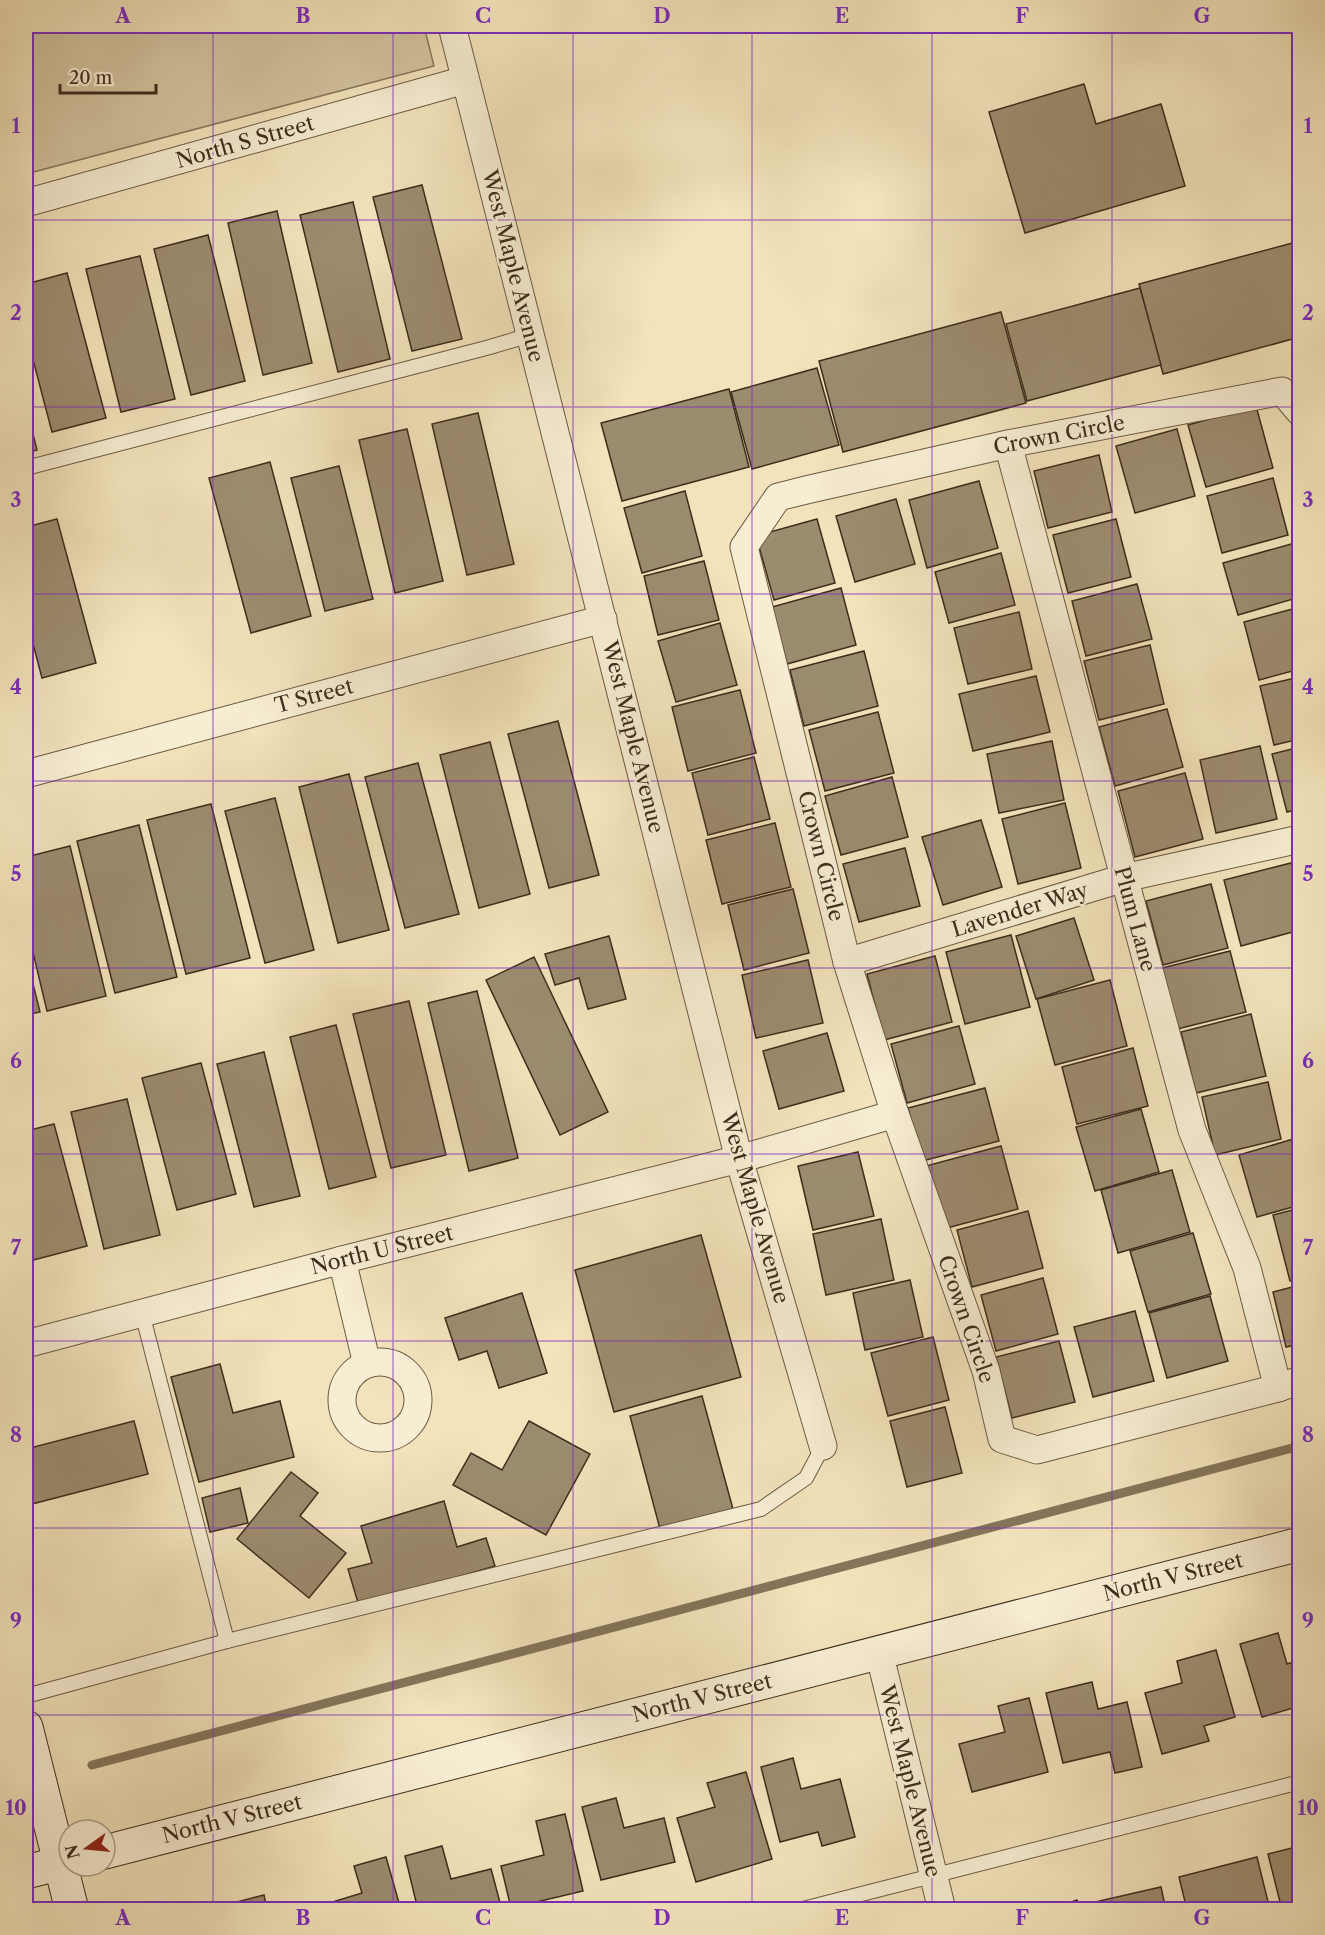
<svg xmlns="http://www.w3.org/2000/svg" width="1325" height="1935" font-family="'Libre Caslon Text',serif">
	<rect width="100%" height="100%" fill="#f2e3bb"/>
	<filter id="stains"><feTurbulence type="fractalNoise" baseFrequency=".00333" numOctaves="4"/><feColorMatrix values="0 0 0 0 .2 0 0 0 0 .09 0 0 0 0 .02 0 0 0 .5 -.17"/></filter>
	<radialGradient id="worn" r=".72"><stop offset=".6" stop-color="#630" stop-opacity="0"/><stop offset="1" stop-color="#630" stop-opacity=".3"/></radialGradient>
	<path fill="#d3c4a0" stroke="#88785e" stroke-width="1.5" d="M26,26H424L434,66L26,174Z"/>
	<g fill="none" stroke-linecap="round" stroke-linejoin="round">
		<path stroke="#85755b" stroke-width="9" d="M92,1765L1300,1446"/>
	</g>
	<g fill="#9c8c6f" stroke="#3e2d1d" stroke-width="1.5">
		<path d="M1084,84L1096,124L1161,104L1185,186L1025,233L989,112Z"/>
		<path d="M422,185L462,339L412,351L373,197Z"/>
		<path d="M353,202L390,359L338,372L300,215Z"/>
		<path d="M277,211L312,363L263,375L228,223Z"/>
		<path d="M208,235L245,381L191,395L154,249Z"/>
		<path d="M1300,241V337L1163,374L1139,284Z"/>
		<path d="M140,256L175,399L121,412L86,269Z"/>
		<path d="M67,273L106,418L52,432L26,333V284Z"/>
		<path d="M1140,288L1161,365L1027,401L1006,324Z"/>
		<path d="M1001,312L1026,403L843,452L819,361Z"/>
		<path d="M817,368L839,445L752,469L731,392Z"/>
		<path d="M729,389L749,467L622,501L601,423Z"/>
		<path d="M26,406L37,450L26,453Z"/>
		<path d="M1256,406L1273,468L1206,487L1188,425Z"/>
		<path d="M478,413L514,564L467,575L432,424Z"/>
		<path d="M407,429L443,581L395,593L359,440Z"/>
		<path d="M1177,429L1195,496L1135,513L1116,446Z"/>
		<path d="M1099,455L1112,512L1048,528L1034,471Z"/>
		<path d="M270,462L311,616L251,633L209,478Z"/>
		<path d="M339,466L373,599L325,611L291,478Z"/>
		<path d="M1273,478L1288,535L1222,553L1207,496Z"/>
		<path d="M979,481L998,548L927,568L909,500Z"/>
		<path d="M685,491L702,556L642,573L624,508Z"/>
		<path d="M896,499L915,564L855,582L836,516Z"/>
		<path d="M57,519L96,663L42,678L26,617V527Z"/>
		<path d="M817,519L835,583L774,600L756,536Z"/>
		<path d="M1116,519L1131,577L1068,593L1053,535Z"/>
		<path d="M1295,543L1300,559V597L1238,615L1223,563Z"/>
		<path d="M1001,553L1015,605L949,623L935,572Z"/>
		<path d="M704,561L719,620L658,635L644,576Z"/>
		<path d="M1137,584L1152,639L1086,656L1072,601Z"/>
		<path d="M841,588L856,645L787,664L772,607Z"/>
		<path d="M1300,607V669L1259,680L1244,622Z"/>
		<path d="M1019,612L1032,669L968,684L954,628Z"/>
		<path d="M720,623L737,685L676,702L658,641Z"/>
		<path d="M1150,645L1164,704L1099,720L1084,661Z"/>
		<path d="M864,651L878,706L804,726L790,670Z"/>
		<path d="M1036,676L1050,732L973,751L959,694Z"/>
		<path d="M1300,677V739L1274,745L1260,686Z"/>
		<path d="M740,690L756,753L688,771L672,707Z"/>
		<path d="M1167,709L1183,767L1115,786L1099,727Z"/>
		<path d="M878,712L894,773L825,791L809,730Z"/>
		<path d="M558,721L599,875L549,888L508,734Z"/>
		<path d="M1052,741L1064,800L999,813L987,754Z"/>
		<path d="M490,742L530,894L479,908L440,755Z"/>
		<path d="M1260,746L1277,819L1216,833L1200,760Z"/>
		<path d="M1300,747V809L1287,812L1272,754Z"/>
		<path d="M754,757L770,819L708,835L692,773Z"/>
		<path d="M418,763L459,914L405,928L365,777Z"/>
		<path d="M1185,773L1203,839L1135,857L1118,791Z"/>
		<path d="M349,774L389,930L338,943L299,787Z"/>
		<path d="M892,777L908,837L841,855L825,796Z"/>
		<path d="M275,798L314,950L265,963L225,811Z"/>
		<path d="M1065,803L1081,868L1018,884L1002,819Z"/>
		<path d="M211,804L250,958L186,974L147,820Z"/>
		<path d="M981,820L1002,887L943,905L922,837Z"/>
		<path d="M775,823L791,887L722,904L706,840Z"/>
		<path d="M139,825L177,977L115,993L77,841Z"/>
		<path d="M70,846L106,996L47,1011L26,923V857Z"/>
		<path d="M905,848L920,906L859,922L843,864Z"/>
		<path d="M1291,863L1300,894V930L1241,946L1224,880Z"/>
		<path d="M1211,884L1228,948L1163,965L1146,901Z"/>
		<path d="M793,889L809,953L744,970L728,905Z"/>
		<path d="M1074,918L1094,980L1036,999L1016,936Z"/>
		<path d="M1011,935L1030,1007L965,1024L946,952Z"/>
		<path d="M609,936L626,999L588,1009L579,978L555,985L545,954Z"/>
		<path d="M1230,951L1246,1012L1177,1029L1162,968Z"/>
		<path d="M26,956L40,1012L26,1015Z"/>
		<path d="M935,956L952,1022L884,1040L867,974Z"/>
		<path d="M534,957L608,1112L560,1135L486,980Z"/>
		<path d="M808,960L823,1023L756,1038L742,975Z"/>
		<path d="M1110,980L1127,1046L1055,1065L1037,999Z"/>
		<path d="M477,991L518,1158L469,1171L428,1003Z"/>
		<path d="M409,1001L446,1155L391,1168L353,1014Z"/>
		<path d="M1251,1014L1266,1076L1196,1093L1181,1032Z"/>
		<path d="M336,1025L376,1177L329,1189L290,1037Z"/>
		<path d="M959,1026L975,1084L907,1103L891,1044Z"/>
		<path d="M827,1033L844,1091L779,1109L763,1051Z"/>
		<path d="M1133,1048L1148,1106L1077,1124L1062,1067Z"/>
		<path d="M264,1052L300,1196L254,1207L217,1064Z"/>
		<path d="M201,1063L236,1194L177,1210L142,1078Z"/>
		<path d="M1268,1082L1281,1139L1215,1155L1202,1097Z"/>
		<path d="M985,1088L999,1141L922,1161L908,1108Z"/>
		<path d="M127,1099L160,1235L104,1249L71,1112Z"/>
		<path d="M1141,1109L1159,1172L1095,1191L1076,1127Z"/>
		<path d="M54,1124L87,1246L26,1262V1131Z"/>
		<path d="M1300,1137V1205L1257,1217L1239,1155Z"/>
		<path d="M1001,1146L1018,1209L943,1229L926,1166Z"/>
		<path d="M858,1152L874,1216L813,1230L798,1166Z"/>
		<path d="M1172,1170L1190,1232L1118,1253L1101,1190Z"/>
		<path d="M1300,1208V1279L1290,1281L1273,1215Z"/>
		<path d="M1028,1211L1043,1268L972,1287L957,1230Z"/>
		<path d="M881,1219L894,1280L826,1295L813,1234Z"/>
		<path d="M1193,1233L1211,1294L1148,1312L1130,1251Z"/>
		<path d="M701,1235L741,1377L614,1412L575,1270Z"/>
		<path d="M1043,1278L1058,1334L996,1351L981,1295Z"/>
		<path d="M910,1280L923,1337L865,1350L853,1293Z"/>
		<path d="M1300,1285V1344L1286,1347L1273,1292Z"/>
		<path d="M522,1293L547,1373L499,1388L487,1351L459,1360L445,1318Z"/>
		<path d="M1210,1296L1228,1361L1167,1378L1149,1313Z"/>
		<path d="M1135,1311L1154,1381L1093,1397L1074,1327Z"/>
		<path d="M933,1337L949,1400L888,1416L871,1353Z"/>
		<path d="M1059,1341L1075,1402L1012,1418L996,1357Z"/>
		<path d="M220,1364L233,1413L280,1401L294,1457L199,1482L171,1377Z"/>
		<path d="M702,1396L733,1509L660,1529L630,1416Z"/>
		<path d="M945,1407L962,1473L907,1487L890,1421Z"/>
		<path d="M134,1421L148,1474L32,1504L26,1477V1449Z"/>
		<path d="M529,1421L590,1454L546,1535L453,1485L471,1453L502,1470Z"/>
		<path d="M291,1472L318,1493L300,1516L346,1553L309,1598L237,1539Z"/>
		<path d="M240,1488L248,1523L210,1532L202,1498Z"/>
		<path d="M444,1501L457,1547L486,1538L495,1566L359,1606L348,1569L372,1563L361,1526Z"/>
		<path d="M1278,1633L1287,1664L1300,1660V1706L1262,1717L1240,1644Z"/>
		<path d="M1216,1650L1235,1717L1204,1726L1209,1741L1162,1754L1145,1693L1182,1683L1177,1661Z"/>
		<path d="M1092,1682L1098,1709L1127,1702L1142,1767L1115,1773L1110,1752L1063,1763L1046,1693Z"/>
		<path d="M1029,1698L1048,1772L972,1792L959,1744L1005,1732L998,1706Z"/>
		<path d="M793,1758L801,1789L840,1779L855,1837L822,1846L818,1832L780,1842L761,1767Z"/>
		<path d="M746,1772L772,1859L696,1882L677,1818L715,1807L707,1783Z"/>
		<path d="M616,1798L624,1828L664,1818L675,1862L601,1880L582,1807Z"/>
		<path d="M565,1814L583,1891L511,1908L501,1866L544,1855L536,1821Z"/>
		<path d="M442,1846L451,1879L491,1869L502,1910H418L405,1856Z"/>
		<path d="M1300,1846V1910H1282L1268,1854Z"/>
		<path d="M386,1857L401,1910H316V1907L362,1893L354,1866Z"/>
		<path d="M1257,1857L1270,1910H1187L1179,1877Z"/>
		<path d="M1161,1887L1166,1910H1097L1095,1902Z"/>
		<path d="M264,1895L267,1910H226L225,1905Z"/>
		<path d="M1077,1900L1080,1910H1048Z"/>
	</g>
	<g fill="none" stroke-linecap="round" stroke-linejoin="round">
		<defs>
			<g id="lane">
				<path d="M26,468L490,347L530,335"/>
				<path d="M142,1313L227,1641L761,1509L806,1478L823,1446"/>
				<path d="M26,1696L227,1641"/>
				<path d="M799,1910L1300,1782"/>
			</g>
			<g id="street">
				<path d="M452,26L739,1159L823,1446"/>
				<path d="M26,203L465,80"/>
				<path d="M1300,412L1282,391L1008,444L806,490L778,497L744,547L847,962L895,1114L986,1371L1002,1439L1037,1450L1278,1388L1300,1380"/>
				<path d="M1008,444L1192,1130L1247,1268L1278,1388"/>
				<path d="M26,774L603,619"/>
				<path d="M847,962L1124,878L1300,839"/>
				<path d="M342,1260L367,1364"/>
				<path d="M26,1344L342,1260L739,1159L895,1114"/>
				<circle cx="380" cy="1400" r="38"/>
				<path d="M879,1652L942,1910"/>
			</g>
			<g id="secondary">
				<path d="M26,1727L72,1910"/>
				<path d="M105,1852L1300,1544"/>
				<path d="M26,1872L69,1861"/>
			</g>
		</defs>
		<use href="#lane" stroke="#6b5a44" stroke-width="16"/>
		<use href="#street" stroke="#6b5a44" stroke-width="29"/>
		<use href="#secondary" stroke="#3e2d1d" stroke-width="35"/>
		<use href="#lane" stroke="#f7edd3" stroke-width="14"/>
		<use href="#street" stroke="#f7edd3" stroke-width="27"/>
		<use href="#secondary" stroke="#f7edd3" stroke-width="33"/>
	</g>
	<path fill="none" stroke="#7b2cbf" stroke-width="1.5" stroke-opacity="0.55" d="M213,26V1910M393,26V1910M573,26V1910M752,26V1910M932,26V1910M1112,26V1910M26,220H1300M26,407H1300M26,594H1300M26,781H1300M26,968H1300M26,1154H1300M26,1341H1300M26,1528H1300M26,1715H1300"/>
	<g text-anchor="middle" stroke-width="4.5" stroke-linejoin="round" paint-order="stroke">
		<g font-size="21" fill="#3e2d1d" stroke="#f7edd3">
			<text transform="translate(245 142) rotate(-16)" y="7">North S Street</text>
			<text transform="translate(513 266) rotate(76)" y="7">West Maple Avenue</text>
			<text transform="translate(1059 435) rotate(-11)" y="7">Crown Circle</text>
			<text transform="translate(314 696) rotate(-15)" y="7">T Street</text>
			<text transform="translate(633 737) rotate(76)" y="7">West Maple Avenue</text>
			<text transform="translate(821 856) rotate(76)" y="7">Crown Circle</text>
			<text transform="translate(1020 910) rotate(-17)" y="7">Lavender Way</text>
			<text transform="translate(1135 919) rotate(75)" y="7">Plum Lane</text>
			<text transform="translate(755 1208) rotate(74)" y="7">West Maple Avenue</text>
			<text transform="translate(382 1250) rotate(-14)" y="7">North U Street</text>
			<text transform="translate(966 1319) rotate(71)" y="7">Crown Circle</text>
			<text transform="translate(1173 1577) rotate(-14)" y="7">North V Street</text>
			<text transform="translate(702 1698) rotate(-14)" y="7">North V Street</text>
			<text transform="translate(910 1781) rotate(76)" y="7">West Maple Avenue</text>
			<text transform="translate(232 1819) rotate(-14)" y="7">North V Street</text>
		</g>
	</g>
	<rect width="1325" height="1935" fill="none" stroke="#f2e3bb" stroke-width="66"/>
	<g transform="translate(87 1848) rotate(255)"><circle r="28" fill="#f7edd3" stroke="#ada08a" stroke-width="1.5"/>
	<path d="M0-4.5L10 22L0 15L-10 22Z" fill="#8f2418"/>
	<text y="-9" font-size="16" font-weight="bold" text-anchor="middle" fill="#3e2d1d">N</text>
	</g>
	<path d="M60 84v9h96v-9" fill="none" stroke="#3e2d1d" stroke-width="3"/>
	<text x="69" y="84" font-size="18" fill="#3e2d1d" stroke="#f7edd3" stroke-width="4.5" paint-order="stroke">20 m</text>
	<rect x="33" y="33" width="1259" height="1869" fill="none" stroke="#7b2cbf" stroke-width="2"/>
	<g font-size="20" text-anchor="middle" font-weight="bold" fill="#7b2cbf">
		<text x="123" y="23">A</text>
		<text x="303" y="23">B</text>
		<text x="483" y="23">C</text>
		<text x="662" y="23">D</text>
		<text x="842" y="23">E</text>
		<text x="1022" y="23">F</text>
		<text x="1202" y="23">G</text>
		<text x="16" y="133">1</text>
		<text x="1308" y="133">1</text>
		<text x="16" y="320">2</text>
		<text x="1308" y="320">2</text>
		<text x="16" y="507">3</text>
		<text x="1308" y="507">3</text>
		<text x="16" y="694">4</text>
		<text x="1308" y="694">4</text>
		<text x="16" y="881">5</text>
		<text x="1308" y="881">5</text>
		<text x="16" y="1068">6</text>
		<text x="1308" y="1068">6</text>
		<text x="16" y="1255">7</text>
		<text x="1308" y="1255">7</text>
		<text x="16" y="1442">8</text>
		<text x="1308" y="1442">8</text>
		<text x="16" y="1628">9</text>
		<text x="1308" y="1628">9</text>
		<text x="16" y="1815">10</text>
		<text x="1308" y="1815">10</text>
		<text x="123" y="1925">A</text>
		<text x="303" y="1925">B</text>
		<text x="483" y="1925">C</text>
		<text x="662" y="1925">D</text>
		<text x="842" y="1925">E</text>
		<text x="1022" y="1925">F</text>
		<text x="1202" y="1925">G</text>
	</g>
	<rect width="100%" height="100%" filter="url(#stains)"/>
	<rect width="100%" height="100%" fill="url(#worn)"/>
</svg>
